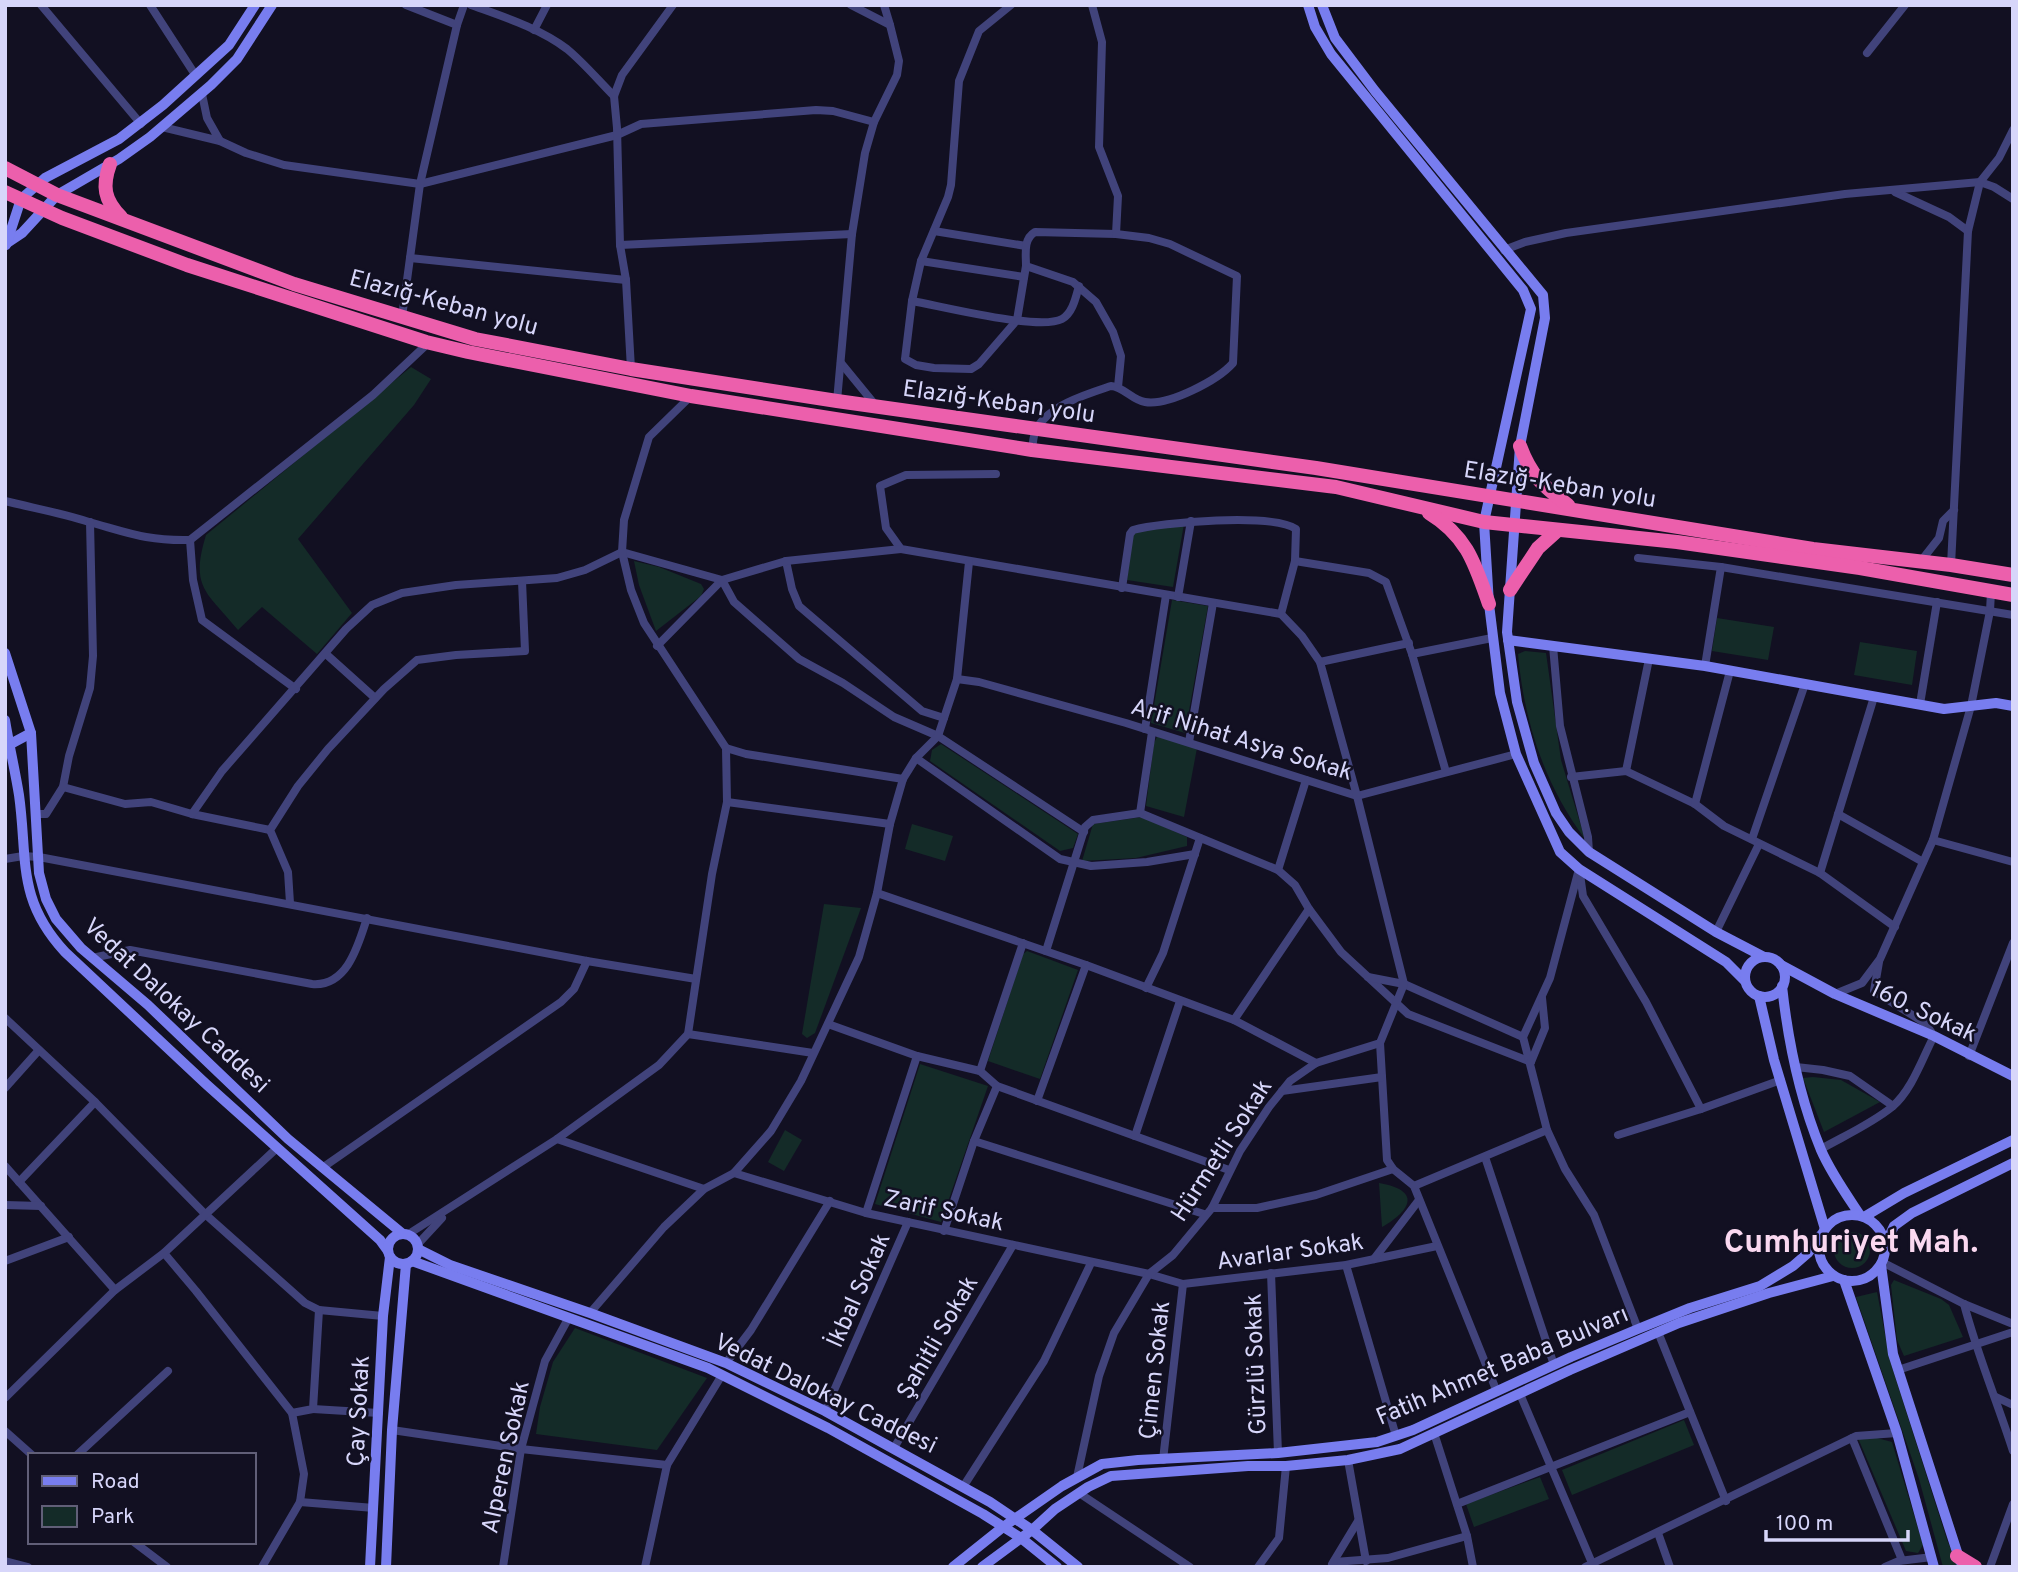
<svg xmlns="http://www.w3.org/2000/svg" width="2018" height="1572" font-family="Overpass,sans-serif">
	<rect width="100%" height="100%" fill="#121022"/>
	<g fill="#142b28">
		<path d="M411,367L431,379L414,405L298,539L352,613L317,654L262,607L238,630C206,591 190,588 206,535Z"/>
		<path d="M1184,524L1173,587L1127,580L1133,532Z"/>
		<path d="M634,561L659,567L701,584L704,589L701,596L656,631L639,585Z"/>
		<path d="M1172,600L1208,606L1185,733L1151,723Z"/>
		<path d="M1717,618L1774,627L1768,660L1712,651Z"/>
		<path d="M1860,642L1917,651L1912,685L1854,675Z"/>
		<path d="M1525,651L1546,653L1561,760L1585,839C1544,784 1524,721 1518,654Z"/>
		<path d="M1161,736L1197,748L1184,817L1146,806L1154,743L1157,737Z"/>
		<path d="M941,744L1078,834L1073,848L1060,851L930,761L932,750Z"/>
		<path d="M1142,817L1187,837V846L1136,858L1082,861L1093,824Z"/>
		<path d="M912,824L953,836L945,861L905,849Z"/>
		<path d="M824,904L861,908L815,1033L807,1038L802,1034Z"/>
		<path d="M1027,951L1078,970L1040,1079L988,1061L1023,954Z"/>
		<path d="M920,1064L988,1086L941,1222L875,1204Z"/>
		<path d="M1813,1077L1841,1080L1880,1102L1824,1132L1803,1078Z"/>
		<path d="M785,1130L802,1140L784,1171L768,1162Z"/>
		<path d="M1379,1183C1421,1190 1412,1210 1382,1227Z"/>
		<circle cx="1852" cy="1250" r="18"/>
		<path d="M1894,1280L1941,1299L1949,1305L1963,1337L1904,1356L1897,1340L1891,1285Z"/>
		<path d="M1877,1292L1890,1361L1947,1540L1958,1567H1943L1919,1479L1856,1297Z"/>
		<path d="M575,1328L707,1378L657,1450L536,1434L540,1407L553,1362Z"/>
		<path d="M1684,1420L1694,1445L1572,1495L1562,1470Z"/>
		<path d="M1858,1438H1877L1892,1442L1923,1545L1918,1553L1906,1551Z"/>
		<path d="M1540,1477L1549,1499L1474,1527L1466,1504Z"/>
	</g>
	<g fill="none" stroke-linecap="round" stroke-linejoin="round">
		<g stroke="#41437b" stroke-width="8">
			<path d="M41,5L141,124"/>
			<path d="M150,5L196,76"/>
			<path d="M406,5L457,25"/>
			<path d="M471,5C504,17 539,28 567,49C584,63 599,81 614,96"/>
			<path d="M884,5L890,25"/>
			<path d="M1011,5L979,31L959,81L951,185L948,197L921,261L912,301L905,359L916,365L934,368L971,369L979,364L1017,320L1026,266"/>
			<path d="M534,30L547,5"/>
			<path d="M1867,53L1905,5"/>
			<path d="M162,127L220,141L207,118L202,94"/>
			<path d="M220,141L246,153L284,165L420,184L617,135L641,124L816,110L833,111L874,122"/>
			<path d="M1895,192L1949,217L1968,231"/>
			<path d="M934,231L1026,246"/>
			<path d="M1116,234L1035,232C1023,239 1026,254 1026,266L1073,282L1096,302L1113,332L1121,356L1118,387"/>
			<path d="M620,245L852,234"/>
			<path d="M1504,250L1525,242L1566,233L1845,194L1980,182L1994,187L2013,199"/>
			<path d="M410,258L626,280"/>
			<path d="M921,261L1024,277"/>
			<path d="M912,301C941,306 1039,331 1062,319C1073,313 1076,296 1079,286"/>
			<path d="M402,317L420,184L457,25L464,5"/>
			<path d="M841,363L877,407"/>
			<path d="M631,369L626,280L620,245L617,128L614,96L622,75L673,5"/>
			<path d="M837,401L852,234L865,153L874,122L897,75L899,61L890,25L851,5"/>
			<path d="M1032,450C1033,443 1033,434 1037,428C1050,405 1087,394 1111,386C1124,387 1132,400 1145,402C1169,406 1218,380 1233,363L1237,276L1170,244L1149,238L1116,234L1118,196L1099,147L1102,42L1092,5"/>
			<path d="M996,474L906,475L880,486L886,528L901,549L1281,614"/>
			<path d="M5,501C33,508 62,513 89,522C129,533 147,541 190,540L373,395L424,347L426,342"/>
			<path d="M190,540L193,580L202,620L296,689"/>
			<path d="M1638,558L1721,567L2013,615"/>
			<path d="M786,561L792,589L799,606L922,711L944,718"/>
			<path d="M1295,561L1369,573L1386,582L1412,654L1446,772"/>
			<path d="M1921,561L1939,538L1943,521L1954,510"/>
			<path d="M1951,565L1968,231L1980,182L1999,158L2013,130"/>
			<path d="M1178,597L1191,521"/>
			<path d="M657,646L722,580L786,561L901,549"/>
			<path d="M1553,646L1560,726L1588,837L1589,852"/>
			<path d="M326,654L375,698"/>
			<path d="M1412,654L1492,638"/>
			<path d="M1320,662L1409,643"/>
			<path d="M1705,666L1721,567"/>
			<path d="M957,679L979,682L1126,723L1357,796L1516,754"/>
			<path d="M1920,704L1937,602"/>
			<path d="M1145,729L1166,595"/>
			<path d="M1189,742L1213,603"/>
			<path d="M726,748L746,754L903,779"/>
			<path d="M916,758L1060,859L1091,866L1147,862L1195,854"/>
			<path d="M1626,771L1649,659"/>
			<path d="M1571,777L1626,771L1695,804L1724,826L1820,873L1895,927"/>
			<path d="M63,787L125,804L151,802L192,814L270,830"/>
			<path d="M727,802L890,824"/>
			<path d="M1695,804L1730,671"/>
			<path d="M1140,813L1278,870L1295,885L1309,909L1341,952L1408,1014L1531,1062"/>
			<path d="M37,814H46L63,787L69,756L90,688L93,656L90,522"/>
			<path d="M192,814L222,771L346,629L372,605L402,593L456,585L557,578L585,570L622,552L722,580L734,602L799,659L843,683L894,717L938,736L1084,832"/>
			<path d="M1838,814L1923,862"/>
			<path d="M1752,839L1805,684"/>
			<path d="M1933,840L2013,862"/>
			<path d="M5,859L23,856L39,857L587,961L696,979"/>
			<path d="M1579,869L1550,978L1523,1037L1547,1130L1565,1169L1594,1215L1638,1329"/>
			<path d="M1278,870L1306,780"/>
			<path d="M1820,873L1874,697"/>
			<path d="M1580,874L1583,896L1646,1002L1701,1109"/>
			<path d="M877,893L1086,965L1234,1020L1316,1063"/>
			<path d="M290,903L288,872L270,830L298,786L328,749L384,689L417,660L456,655L525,651L522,581"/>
			<path d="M1716,932L1759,844"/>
			<path d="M1046,951L1085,827L1093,820L1140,813L1152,732"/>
			<path d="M92,958L130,950L312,984C347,987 358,946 367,918"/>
			<path d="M1368,977L1404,984L1523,1037"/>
			<path d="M1146,988L1163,953L1200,838"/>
			<path d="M1835,994L1862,983L1880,959L1933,840L1971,706L1990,611L1991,592"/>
			<path d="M5,1018L95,1102L19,1182"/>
			<path d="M1234,1020L1309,909"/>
			<path d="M828,1024L917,1056L980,1071L997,1086L1229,1170"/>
			<path d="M688,1034L813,1053"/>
			<path d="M1380,1043L1387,1160L1393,1169L1414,1186L1497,1392"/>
			<path d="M1969,1056L2013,943"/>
			<path d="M1531,1062L1545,1028L1542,998"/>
			<path d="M1796,1067L1823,1070L1850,1076L1893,1106"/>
			<path d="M980,1071L1023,943"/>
			<path d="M5,1088L39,1050"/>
			<path d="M1282,1091L1382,1077"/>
			<path d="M1037,1101L1086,965"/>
			<path d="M95,1102L205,1214L305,1303L319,1310L383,1316"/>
			<path d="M1618,1135L1701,1109L1781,1080"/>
			<path d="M1135,1136L1180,1001"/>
			<path d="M557,1139L704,1189"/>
			<path d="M974,1141L1204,1214"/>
			<path d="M1821,1149C1844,1136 1871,1124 1892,1107C1912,1090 1922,1059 1934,1036L1925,1023L1874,991L1879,962"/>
			<path d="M1485,1157L1554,1365"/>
			<path d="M5,1166L115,1290"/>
			<path d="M322,1168L561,1002L574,989L587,961"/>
			<path d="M734,1173L866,1213L1149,1274L1183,1284L1346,1265L1437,1246"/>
			<path d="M1414,1186L1547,1130"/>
			<path d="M5,1205L41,1206"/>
			<path d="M1212,1208H1257L1316,1195L1393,1169"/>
			<path d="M866,1213L917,1056"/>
			<path d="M944,1231L974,1141L997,1086"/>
			<path d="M407,1235L557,1139L659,1065L688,1034L712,874L727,802L726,748L644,623L631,590L622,552L624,520L649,437L691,396"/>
			<path d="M417,1245L442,1218"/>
			<path d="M164,1253L196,1291L292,1413"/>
			<path d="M1374,1259L1419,1200"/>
			<path d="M5,1261L69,1237"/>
			<path d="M1882,1262L1964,1304L2013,1324"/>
			<path d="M1346,1265L1396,1436"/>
			<path d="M1271,1273L1278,1453"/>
			<path d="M1964,1304C1977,1354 1997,1401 2013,1451"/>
			<path d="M590,1313L664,1227L704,1189L734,1173L771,1131L801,1081L859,957L877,893L890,824L903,779L916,758L938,736L957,679L969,562"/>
			<path d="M1658,1332L1726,1501"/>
			<path d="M726,1363L751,1330L830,1201"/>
			<path d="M1898,1370L2013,1332"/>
			<path d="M1520,1394L1592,1563"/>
			<path d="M1996,1397L2013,1405"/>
			<path d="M5,1398L115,1290L164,1253L277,1148"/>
			<path d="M313,1409L379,1413"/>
			<path d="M825,1411L908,1222"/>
			<path d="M392,1430L521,1449L667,1465"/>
			<path d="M5,1431L32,1455"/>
			<path d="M1434,1433L1467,1536L1473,1567"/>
			<path d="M1852,1438L1902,1560"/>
			<path d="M894,1448L1013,1245"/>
			<path d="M77,1455L168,1371"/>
			<path d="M1163,1460L1183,1284"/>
			<path d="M1348,1460L1366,1561"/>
			<path d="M1077,1477L1099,1376L1114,1333L1149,1274L1173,1255L1212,1208L1240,1151L1269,1107L1290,1081L1316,1063L1380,1043L1404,984L1357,796L1320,662L1302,636L1281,614L1295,561L1296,529C1273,513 1161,522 1133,530L1130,534L1122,588"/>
			<path d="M963,1487L1044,1361L1091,1263"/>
			<path d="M1079,1493L1190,1567"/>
			<path d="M300,1502L374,1508"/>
			<path d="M1457,1504L1690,1412"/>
			<path d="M1658,1533L1670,1567"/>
			<path d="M134,1542L167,1567"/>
			<path d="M5,1561L28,1567"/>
			<path d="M1334,1562L1388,1558L1467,1536"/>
			<path d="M1332,1564L1358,1521"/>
			<path d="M262,1567L300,1502L304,1474L292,1413L313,1409L319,1310"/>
			<path d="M503,1567L521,1449L545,1361L568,1319"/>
			<path d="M645,1567L667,1465L722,1375"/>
			<path d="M1258,1567L1279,1538L1286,1466"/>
			<path d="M1585,1567L1856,1436L1897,1433"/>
			<path d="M1885,1567L1899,1561L1932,1557"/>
			<path d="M1990,1567L2013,1504"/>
		</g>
		<g stroke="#787def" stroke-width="10">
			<path d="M1308,5L1315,27L1331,54L1523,290L1531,309L1484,522L1489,604L1500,693L1516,754L1560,852L1579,869L1726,962L1745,981"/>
			<path d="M1322,5L1335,38L1375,91L1543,295L1545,318L1520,446L1507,632L1517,702L1534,763L1556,813L1569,832L1589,852L1716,932L1764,957"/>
			<path d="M7,243L22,233L57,195L119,159L150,137L211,85L237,59L272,5"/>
			<path d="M6,245L21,199L45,178L119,139L163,105L229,45L255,5"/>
			<path d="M1508,640L1705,666L1944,709L1996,703L2013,706"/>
			<path d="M5,653L31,733L39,873L46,899L56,919L81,948L148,1005L288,1139L403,1234"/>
			<path d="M5,720C9,745 15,770 19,795C28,859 16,899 65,952L206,1084L380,1240L388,1251"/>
			<path d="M5,747L31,733"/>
			<circle cx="1765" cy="977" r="20"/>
			<path d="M1781,965L1835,994L1934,1036L2013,1076"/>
			<path d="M1782,986C1788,1041 1800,1099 1821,1150C1831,1173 1846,1194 1860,1215"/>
			<path d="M1759,996L1774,1060L1825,1229"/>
			<circle cx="1852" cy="1248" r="33"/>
			<path d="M1864,1217L1904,1193L2013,1140"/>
			<circle cx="403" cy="1249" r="15"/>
			<path d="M1885,1245L1894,1226L1912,1213L2013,1163"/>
			<path d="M418,1249L450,1265L590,1313L726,1363L825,1411L990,1502L1032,1530L1078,1567"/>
			<path d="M412,1261L708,1368L828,1428L983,1514L1021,1538L1057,1567"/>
			<path d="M1881,1265L1893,1354L1960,1561"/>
			<path d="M1844,1280L1897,1433L1934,1567"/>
			<path d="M370,1567L383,1316L390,1257"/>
			<path d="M386,1567L392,1430L406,1264"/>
			<path d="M953,1567L1003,1527L1062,1486L1102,1464L1138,1460L1278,1453L1377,1442L1413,1430L1571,1357L1638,1329L1690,1308L1760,1286L1793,1266L1808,1253L1821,1235"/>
			<path d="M982,1567L1032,1530L1055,1509L1088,1487L1111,1476L1248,1466H1286L1348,1460L1400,1449L1570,1370L1679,1323L1769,1293L1833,1276"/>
		</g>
		<g stroke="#ec5fac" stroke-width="14">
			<path d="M110,164C102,186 104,200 121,217"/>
			<path d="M5,168L57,195L294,284L475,339L631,369L837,401L1316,468L1813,549L1951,565L2013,575"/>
			<path d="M5,192L62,218L187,265L426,342L468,352L691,396L1032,450L1336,487L1484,522L1677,542L1860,568L2013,595"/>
			<path d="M1520,446C1531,476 1543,486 1568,505"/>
			<path d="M1429,513C1467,536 1475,564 1489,604"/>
			<path d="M1510,590L1538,548L1558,530"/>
			<path d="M1957,1556L1975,1567"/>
		</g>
	</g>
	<g text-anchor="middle" stroke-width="5" stroke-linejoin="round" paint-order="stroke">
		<g font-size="24" fill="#d7d6fa" stroke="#121022">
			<text transform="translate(444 302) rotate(15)" y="8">Elazığ-Keban yolu</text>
			<text transform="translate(999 401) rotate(8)" y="8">Elazığ-Keban yolu</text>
			<text transform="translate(1560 484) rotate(9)" y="8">Elazığ-Keban yolu</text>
			<text transform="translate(1242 739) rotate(17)" y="8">Arif Nihat Asya Sokak</text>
			<text transform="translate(177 1005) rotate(43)" y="8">Vedat Dalokay Caddesi</text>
			<text transform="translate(1924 1011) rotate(25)" y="8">160. Sokak</text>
			<text transform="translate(1221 1150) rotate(-57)" y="8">Hürmetli Sokak</text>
			<text transform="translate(944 1210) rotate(12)" y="8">Zarif Sokak</text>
			<text transform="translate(1290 1251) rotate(-8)" y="8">Avarlar Sokak</text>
			<text transform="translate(858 1290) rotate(-66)" y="8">İkbal Sokak</text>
			<text transform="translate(937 1337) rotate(-60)" y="8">Şahitli Sokak</text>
			<text transform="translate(1255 1364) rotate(-92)" y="8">Gürzlü Sokak</text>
			<text transform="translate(1502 1365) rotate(-23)" y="8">Fatih Ahmet Baba Bulvarı</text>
			<text transform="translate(1154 1370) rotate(-84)" y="8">Çimen Sokak</text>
			<text transform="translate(826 1393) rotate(26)" y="8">Vedat Dalokay Caddesi</text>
			<text transform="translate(358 1411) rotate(-87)" y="8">Çay Sokak</text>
			<text transform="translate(505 1457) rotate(-78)" y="8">Alperen Sokak</text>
		</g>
		<g font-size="32" font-weight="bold" fill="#fad8f0" stroke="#121022">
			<text x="1851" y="1252">Cumhuriyet Mah.</text>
		</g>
	</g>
	<rect width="2018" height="1572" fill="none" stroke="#d7d6fa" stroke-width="14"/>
	<rect x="28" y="1453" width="228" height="91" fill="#121022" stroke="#615f78" stroke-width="2"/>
	<rect x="42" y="1476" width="35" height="10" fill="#787def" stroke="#615f78" stroke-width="2"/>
	<text x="91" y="1488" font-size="21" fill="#d7d6fa">Road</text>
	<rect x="42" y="1506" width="35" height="21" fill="#142b28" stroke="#615f78" stroke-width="2"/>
	<text x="91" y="1523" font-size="21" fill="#d7d6fa">Park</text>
	<path d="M1766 1530v10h142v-10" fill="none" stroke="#d7d6fa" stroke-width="3.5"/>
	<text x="1776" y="1530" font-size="21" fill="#d7d6fa" stroke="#121022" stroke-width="5" paint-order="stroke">100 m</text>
</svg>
